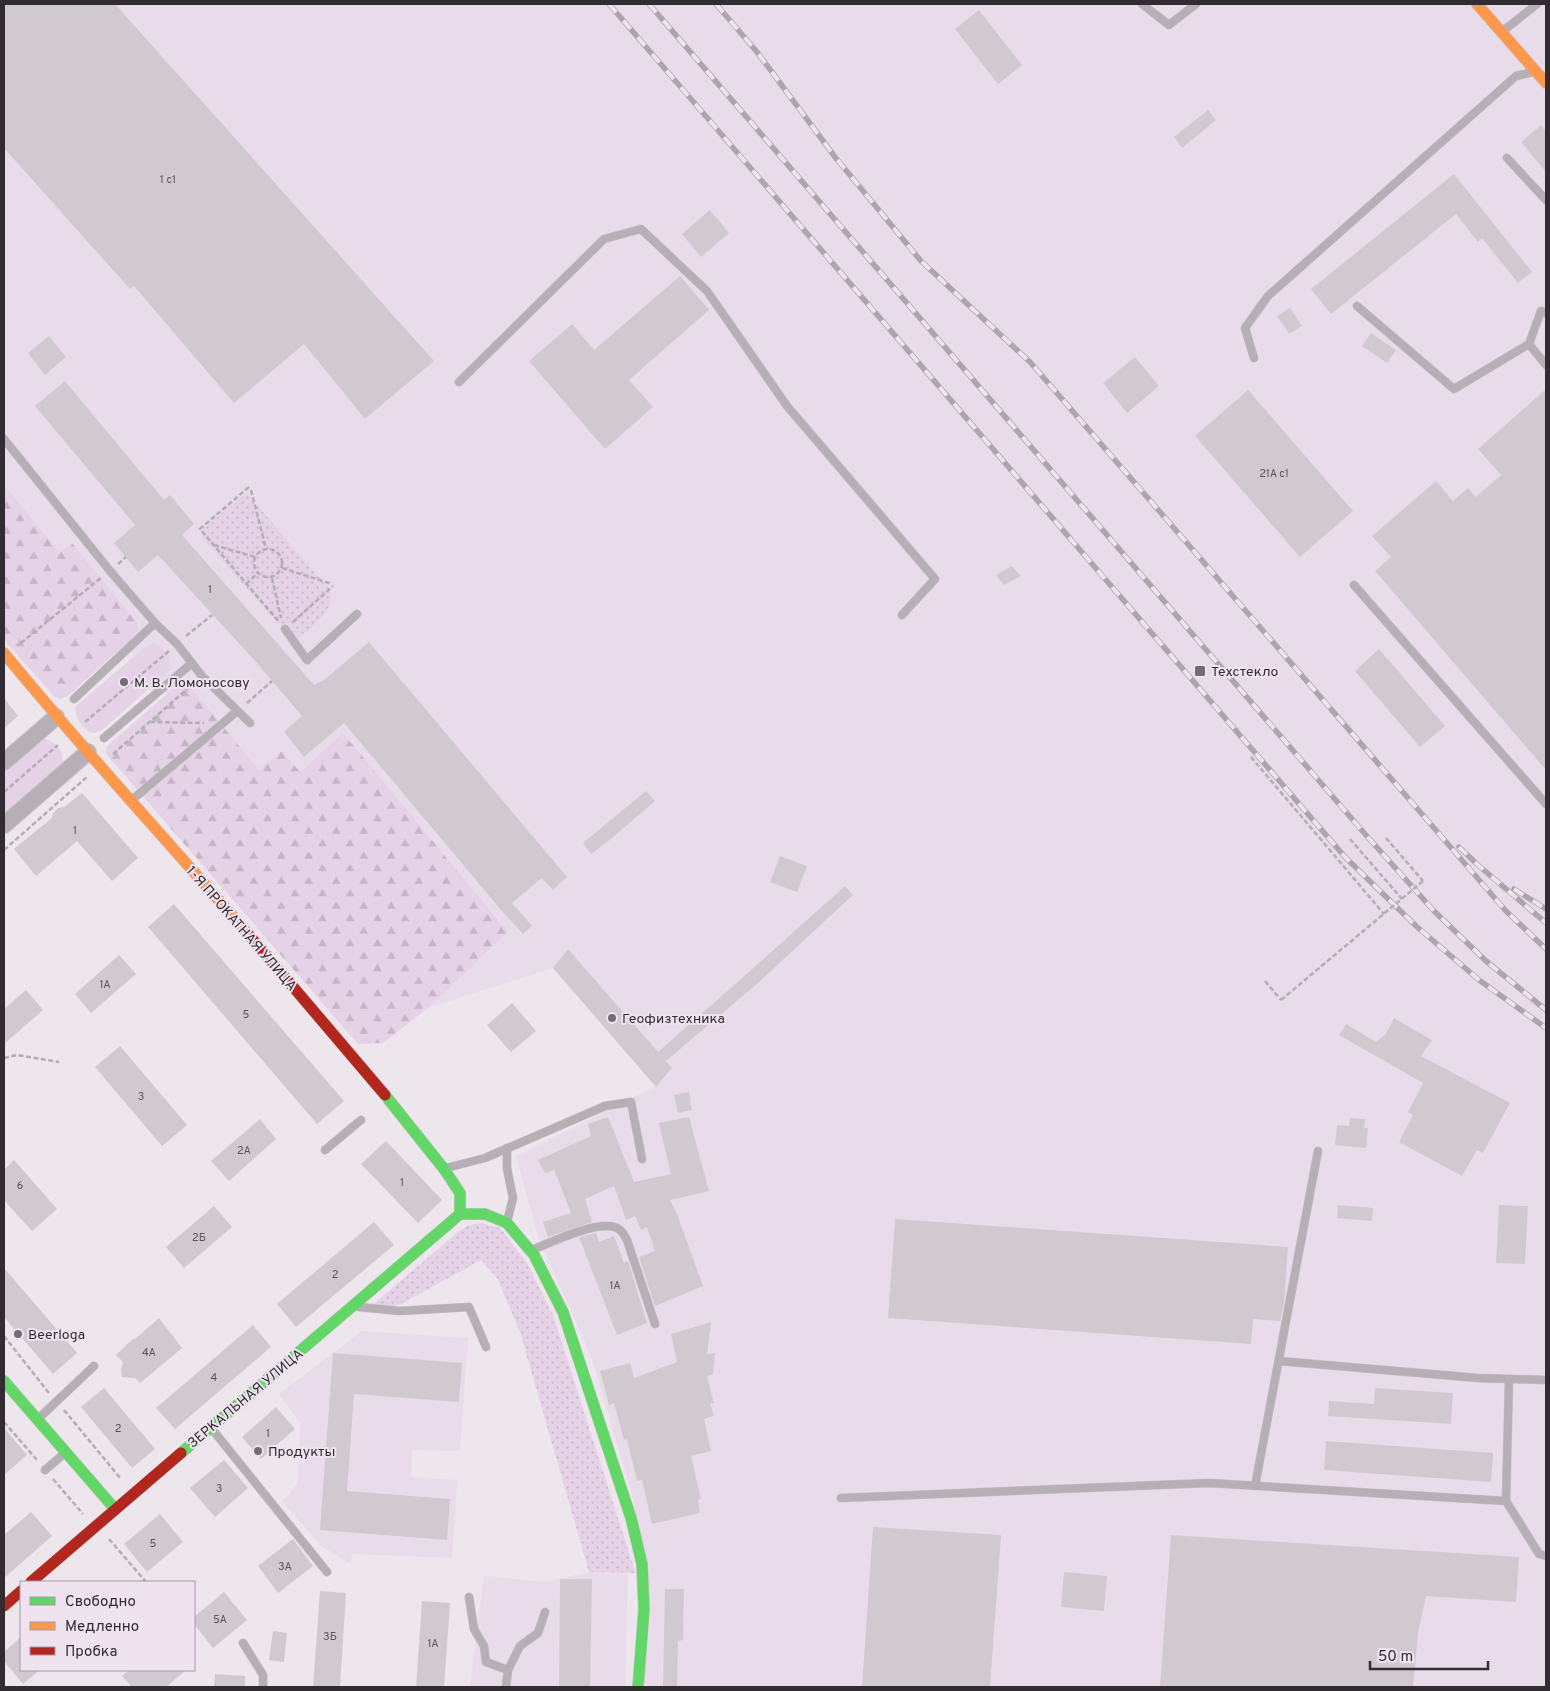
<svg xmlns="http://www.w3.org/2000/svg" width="1550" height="1691" font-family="Overpass,sans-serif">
	<defs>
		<pattern id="grass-dots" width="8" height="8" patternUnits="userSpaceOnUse" patternTransform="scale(1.25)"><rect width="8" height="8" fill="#e6d2e7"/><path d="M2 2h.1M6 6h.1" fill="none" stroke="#c6b4c7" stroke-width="1.8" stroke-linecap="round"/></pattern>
		<pattern id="forest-firs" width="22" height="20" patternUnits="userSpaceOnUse" patternTransform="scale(1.25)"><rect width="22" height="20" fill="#e6d2e7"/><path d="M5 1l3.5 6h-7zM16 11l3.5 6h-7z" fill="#c6b4c7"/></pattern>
	</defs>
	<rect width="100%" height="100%" fill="#ede6ed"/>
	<g fill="#e9dcea">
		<path d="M4,4H1546V1687H645L634,1502L591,1356L538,1237L516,1156L656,1086L553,968L428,1008L4,500Z"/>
		<path d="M362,1331L468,1338L460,1451L412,1450L411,1477L457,1480L452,1558L352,1554L351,1564L321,1546L282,1501L288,1496L298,1482L300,1423L279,1394Z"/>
		<path d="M589,1572L628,1574L625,1687H470L484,1576L545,1582Z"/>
	</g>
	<g fill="url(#grass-dots)">
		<path d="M246,495L250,497L327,586C330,591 332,596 331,601C330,611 305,638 296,637C293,637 288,633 285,631L202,538V530L241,497Z"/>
		<path d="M480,1223L500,1228L527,1263L553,1315L633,1565L635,1573L589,1572L520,1332L497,1278L481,1260L401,1304L363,1313L458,1232L469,1225Z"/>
	</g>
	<g fill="url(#forest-firs)">
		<path d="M4,485L60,553L72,543L138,624V630L134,636L68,696L61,699L55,697L4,640Z"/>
		<path d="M183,685L188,686L193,690L259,770L282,751L300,772L343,733L508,932L428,1008L383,1043L358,1044L108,756L106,752L107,746L175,687Z"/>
	</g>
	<g fill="#e6d2e7">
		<path d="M153,643C163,646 174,659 170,670L102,730L95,733L89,732C81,724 74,719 76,706L145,647Z"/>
		<path d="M42,738C55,741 63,749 63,763L4,815V767Z"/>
	</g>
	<g fill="#d0cad0">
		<path d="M4,4H115L434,361L365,419L304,344L234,403L134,286L130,289L4,148Z"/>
		<path d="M979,10L1022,65L998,84L955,29Z"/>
		<path d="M1208,110L1216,120L1182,148L1174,137Z"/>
		<path d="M1541,125L1546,131V172L1521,142Z"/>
		<path d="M1454,174L1532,272L1518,283L1482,238L1478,242L1456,214L1331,314L1311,289Z"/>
		<path d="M710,210L729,233L701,257L682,234Z"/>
		<path d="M680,276L709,310L629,380L653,407L605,449L529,361L572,324L594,350Z"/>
		<path d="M1290,308L1302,326L1289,334L1277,316Z"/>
		<path d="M1371,333L1396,350L1387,363L1362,346Z"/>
		<path d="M49,336L66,357L45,375L28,353Z"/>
		<path d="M1135,357L1159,386L1127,413L1103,383Z"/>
		<path d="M65,381L164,500L170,495L194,524L182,535L314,685L324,680L369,642L567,877L553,890L542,878L512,903L532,926L523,934L502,911L344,723L304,757L284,732L302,716L256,662L158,555L138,572L114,543L135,525L35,406Z"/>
		<path d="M1546,389V770L1375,571L1391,557L1372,536L1436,481L1453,501L1468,488L1476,497L1501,475L1478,449Z"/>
		<path d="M1248,390L1353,511L1300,557L1195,436Z"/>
		<path d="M1012,566L1021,576L1004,585L996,575Z"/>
		<path d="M1379,649L1445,726L1420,747L1355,671Z"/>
		<path d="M4,698L18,716L4,728Z"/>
		<path d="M646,791L655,801L612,838L591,854L583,843Z"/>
		<path d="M82,793L138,858L112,881L77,841L36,876L14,849L52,818L53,813L58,808L64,807Z"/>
		<path d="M780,856L807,866L797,892L770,882Z"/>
		<path d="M845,886L853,895L758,983L666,1061L672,1068L656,1087L553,968L568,949L658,1052L749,972Z"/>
		<path d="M174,904L344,1101L317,1124L148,927Z"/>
		<path d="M119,955L136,974L91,1013L75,994Z"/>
		<path d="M26,990L43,1010L4,1044V1009Z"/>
		<path d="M512,1003L536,1031L511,1052L487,1025Z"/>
		<path d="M1394,1018L1432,1040L1421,1056L1510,1103L1483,1153L1477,1150L1462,1176L1399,1142L1413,1115L1408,1112L1423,1083L1339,1035L1346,1024L1376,1042L1386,1034Z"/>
		<path d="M120,1046L187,1125L162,1146L95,1067Z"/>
		<path d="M689,1092L692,1110L678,1113L674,1095Z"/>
		<path d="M608,1117L634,1182L671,1174L659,1123L689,1117L709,1191L670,1200L677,1214L703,1286L655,1306L639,1257L655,1251L647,1227L641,1230L635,1216L626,1220L614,1186L585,1199L592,1222L548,1237L543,1222L571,1213L554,1170L545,1173L538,1160L591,1136L588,1124Z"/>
		<path d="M1350,1118L1365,1119L1364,1128H1368L1366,1148L1335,1145L1337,1125L1349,1126Z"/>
		<path d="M260,1119L276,1139L229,1181L211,1161Z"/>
		<path d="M386,1141L442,1200L418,1223L361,1164Z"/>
		<path d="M14,1160L57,1209L32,1231L4,1200V1170Z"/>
		<path d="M1338,1205L1373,1208L1372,1221L1337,1218Z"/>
		<path d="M1499,1205L1528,1206L1525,1264L1496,1263Z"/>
		<path d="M214,1206L232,1227L184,1268L166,1247Z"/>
		<path d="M895,1219L1288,1247L1284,1304L1280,1321L1253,1319L1251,1344L888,1318Z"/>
		<path d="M374,1222L394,1245L296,1327L277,1304Z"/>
		<path d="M596,1233L599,1242L614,1236L624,1263L628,1261L647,1323L617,1335L579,1237Z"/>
		<path d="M4,1268L77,1353L53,1374L4,1317Z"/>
		<path d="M159,1318L182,1348L140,1383L135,1378L122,1377L121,1370L123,1362L116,1355L134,1338L135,1339Z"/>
		<path d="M711,1322L707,1354L715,1353L713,1374L707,1376L714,1403L710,1404L714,1416L704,1419L711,1451L691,1456L701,1499L698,1500L700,1513L652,1524L642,1480L637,1481L627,1439L624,1440L614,1403L609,1405L600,1371L630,1363L634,1378L677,1362L671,1334Z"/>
		<path d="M253,1325L271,1347L175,1429L156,1408Z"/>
		<path d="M333,1353L462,1363L459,1402L354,1394L347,1491L450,1499L447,1540L320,1530Z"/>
		<path d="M104,1388L155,1449L132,1468L81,1407Z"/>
		<path d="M1375,1388L1453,1393L1451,1424L1328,1416L1329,1401L1374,1404Z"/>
		<path d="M276,1407L295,1429L261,1459L242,1437Z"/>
		<path d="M4,1428L27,1455L4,1475Z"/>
		<path d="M1326,1441L1493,1453L1491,1482L1324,1470Z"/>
		<path d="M224,1460L248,1488L215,1517L190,1488Z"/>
		<path d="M31,1512L52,1536L4,1578V1535Z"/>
		<path d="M160,1514L183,1542L147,1572L124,1544Z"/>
		<path d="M873,1527L1001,1535L990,1687H862Z"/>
		<path d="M1171,1535L1519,1557L1516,1602L1426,1596L1418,1633L1413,1687H1160Z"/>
		<path d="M293,1539L313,1566L278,1593L258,1566Z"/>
		<path d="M1064,1572L1107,1576L1104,1611L1061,1607Z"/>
		<path d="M560,1579H592L590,1687H559Z"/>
		<path d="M665,1589H684L683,1640L678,1641L677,1687H663Z"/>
		<path d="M320,1591L346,1593L340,1687H313Z"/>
		<path d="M224,1592L247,1620L213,1648L194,1624V1617Z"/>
		<path d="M422,1601L450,1603L444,1687H416Z"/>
		<path d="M273,1631L287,1633L284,1662L269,1660Z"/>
		<path d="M21,1637V1670H40L23,1684L4,1661V1652Z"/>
		<path d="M130,1670H186L166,1687H132L122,1676Z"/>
		<path d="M215,1674L245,1676V1687H214Z"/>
	</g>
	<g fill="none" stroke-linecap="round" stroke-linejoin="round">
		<defs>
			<g id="lane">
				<path d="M1142,4L1169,25L1196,4"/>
				<path d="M1503,31L1537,4"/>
				<path d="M1507,158L1546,200"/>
				<path d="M1357,306L1454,389L1529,344L1546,365"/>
				<path d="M1529,344L1541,311L1546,313"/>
				<path d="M1254,358L1245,328L1268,296L1516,76L1533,72"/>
				<path d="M459,382L604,239L641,229L707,291L787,406L935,579L902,615"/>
				<path d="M4,439L110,571L155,623L177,644L202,676L250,723"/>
				<path d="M1354,585L1546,804"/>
				<path d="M285,629L307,660L357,614"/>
				<path d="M74,699L155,623"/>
				<path d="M104,738L192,663"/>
				<path d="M133,799L236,712"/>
				<path d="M507,1148V1168L513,1198L507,1222"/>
				<path d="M325,1150L361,1120"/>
				<path d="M446,1168L485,1158L605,1106L631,1102L642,1159"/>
				<path d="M532,1250C550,1243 604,1216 620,1230C623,1232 625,1237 627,1240L655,1324"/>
				<path d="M359,1307L400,1311L469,1307L486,1347"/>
				<path d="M1279,1361L1478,1378L1546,1380"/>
				<path d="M39,1418L94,1366"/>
				<path d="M212,1429L327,1572"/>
				<path d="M45,1470L65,1453"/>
				<path d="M1255,1486L1318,1151"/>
				<path d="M841,1498L1209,1483L1506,1501L1539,1554L1546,1556"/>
				<path d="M1506,1501L1509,1379"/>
				<path d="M469,1597L474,1629L484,1646L486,1662L508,1670"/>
				<path d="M243,1643L263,1675V1687"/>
				<path d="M506,1687L508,1670L520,1646L538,1633L545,1612"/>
			</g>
			<g id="street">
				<path d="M4,762L56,717"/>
				<path d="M4,825L88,752"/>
			</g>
			<g id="fast">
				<path d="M385,1095L444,1169L460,1193V1214"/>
				<path d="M460,1214H485L507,1223L534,1255L563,1312L631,1518L642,1564L644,1609L638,1687"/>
				<path d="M4,1381L115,1509"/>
				<path d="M181,1453L460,1214"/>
			</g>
			<g id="slow">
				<path d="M1477,4L1546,83"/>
				<path d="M4,653C83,750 168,841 249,935"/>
			</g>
			<g id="jam">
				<path d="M249,935L385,1095"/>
				<path d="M31,1582L181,1453"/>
				<path d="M4,1606L21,1591"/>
			</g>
		</defs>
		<use href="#lane" stroke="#cac5ca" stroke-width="9"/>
		<use href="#street" stroke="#cac5ca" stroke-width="18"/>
		<use href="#fast" stroke="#cac5ca" stroke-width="12"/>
		<use href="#slow" stroke="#cac5ca" stroke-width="12"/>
		<use href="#jam" stroke="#cac5ca" stroke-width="12"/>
		<g stroke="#b2aeb3" stroke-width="2.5" stroke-dasharray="5 2.5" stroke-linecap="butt">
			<path d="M249,487L200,529L279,622"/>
			<path d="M251,490L266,549"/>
			<path d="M214,545L255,557"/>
			<circle cx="268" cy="563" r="14"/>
			<path d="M118,564L126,557"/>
			<path d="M282,568L332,584"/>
			<path d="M272,578L281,618"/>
			<path d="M246,584L258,573"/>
			<path d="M293,622L333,586"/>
			<path d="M186,636L212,615"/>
			<path d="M21,643L102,577"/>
			<path d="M247,703L272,681"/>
			<path d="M85,722L169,651"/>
			<path d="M150,722L204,723"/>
			<path d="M113,754L194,683"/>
			<path d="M1251,757L1384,914"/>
			<path d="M4,792L58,745"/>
			<path d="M1386,838L1423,881"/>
			<path d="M1350,839L1402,899"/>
			<path d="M4,850L87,777"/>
			<path d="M1265,981L1281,1000"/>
			<path d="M4,1058L17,1055L59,1062"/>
			<path d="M4,1336L49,1393"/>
			<path d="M64,1410L121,1479"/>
			<path d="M4,1422L37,1460"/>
			<path d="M53,1479L83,1514"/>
			<path d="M109,1539L146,1582"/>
		</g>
		<use href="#lane" stroke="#b6b0b6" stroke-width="8"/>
		<use href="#street" stroke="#b6b0b6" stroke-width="16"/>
		<use href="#fast" stroke="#63d668" stroke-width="11"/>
		<use href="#slow" stroke="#ff974d" stroke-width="11"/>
		<use href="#jam" stroke="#b3261e" stroke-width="11"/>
		<defs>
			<g id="rail">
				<path d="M609,4L1345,857L1416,926L1479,980L1546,1028"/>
				<path d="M649,4L1365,834L1434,911L1486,961L1546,1010"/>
				<path d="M716,4L757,52L835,157L921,261L1030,362L1506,911L1546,949"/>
				<path d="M1459,847L1479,866L1546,923"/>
				<path d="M1514,889L1546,909"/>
			</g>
		</defs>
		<use href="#rail" stroke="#aca6ac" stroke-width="5.5"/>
		<use href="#rail" stroke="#f0e3f0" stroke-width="4" stroke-dasharray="11" stroke-linecap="butt"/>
		<path stroke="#b2aeb3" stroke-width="2.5" stroke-dasharray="5 2.5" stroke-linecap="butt" d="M1281,1000L1423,881"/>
	</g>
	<g fill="#736d73" stroke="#f0e3f0" stroke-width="2">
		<rect x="1194" y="665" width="12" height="12" rx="2.5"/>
		<circle cx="124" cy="682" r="5"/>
		<circle cx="612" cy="1018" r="5"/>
		<circle cx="18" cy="1334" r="5"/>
		<circle cx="258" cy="1451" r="5"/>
	</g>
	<g text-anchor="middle" stroke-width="4" stroke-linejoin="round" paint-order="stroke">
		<g font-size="11" fill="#595459">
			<text x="168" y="183">1 c1</text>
			<text x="1274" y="477">21А с1</text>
			<text x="210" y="593">1</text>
			<text x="75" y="834">1</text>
			<text x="105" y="988">1А</text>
			<text x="246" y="1018">5</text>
			<text x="141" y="1100">3</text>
			<text x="244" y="1154">2А</text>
			<text x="402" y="1186">1</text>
			<text x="20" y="1189">6</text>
			<text x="199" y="1241">2Б</text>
			<text x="335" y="1278">2</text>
			<text x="615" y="1289">1А</text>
			<text x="149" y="1356">4А</text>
			<text x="214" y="1381">4</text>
			<text x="118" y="1432">2</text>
			<text x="268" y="1437">1</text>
			<text x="219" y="1492">3</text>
			<text x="153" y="1547">5</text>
			<text x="285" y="1570">3А</text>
			<text x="220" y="1623">5А</text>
			<text x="330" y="1640">3Б</text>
			<text x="433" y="1647">1А</text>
		</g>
		<g font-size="14" fill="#312c31" stroke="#f0e3f0" text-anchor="start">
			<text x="1211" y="676">Техстекло</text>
			<text x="134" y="687">М. В. Ломоносову</text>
			<text x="622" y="1023">Геофизтехника</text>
			<text x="28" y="1339">Beerloga</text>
			<text x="268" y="1456">Продукты</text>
		</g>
		<g font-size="14" fill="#312c31" stroke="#f0e3f0">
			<text transform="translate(242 928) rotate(49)" y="5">1-Я ПРОКАТНАЯ УЛИЦА</text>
			<text transform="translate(245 1398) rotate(-40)" y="5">ЗЕРКАЛЬНАЯ УЛИЦА</text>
		</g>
	</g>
	<rect width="1550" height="1691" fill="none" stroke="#312c31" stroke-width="10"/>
	<rect x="20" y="1581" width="175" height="90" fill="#f0e3f0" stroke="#a49aa4"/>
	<rect x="30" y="1597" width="25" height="8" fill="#63d668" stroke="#a49aa4"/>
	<text x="65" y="1606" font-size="15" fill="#312c31">Свободно</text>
	<rect x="30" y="1622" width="25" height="8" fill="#ff974d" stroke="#a49aa4"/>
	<text x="65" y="1631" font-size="15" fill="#312c31">Медленно</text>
	<rect x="30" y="1647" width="25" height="8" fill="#b3261e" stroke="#a49aa4"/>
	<text x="65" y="1656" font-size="15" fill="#312c31">Пробка</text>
	<path d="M1370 1661v8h118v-8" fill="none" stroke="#312c31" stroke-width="2.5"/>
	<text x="1378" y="1661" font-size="15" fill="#312c31" stroke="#f0e3f0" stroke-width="4" paint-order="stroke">50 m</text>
</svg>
